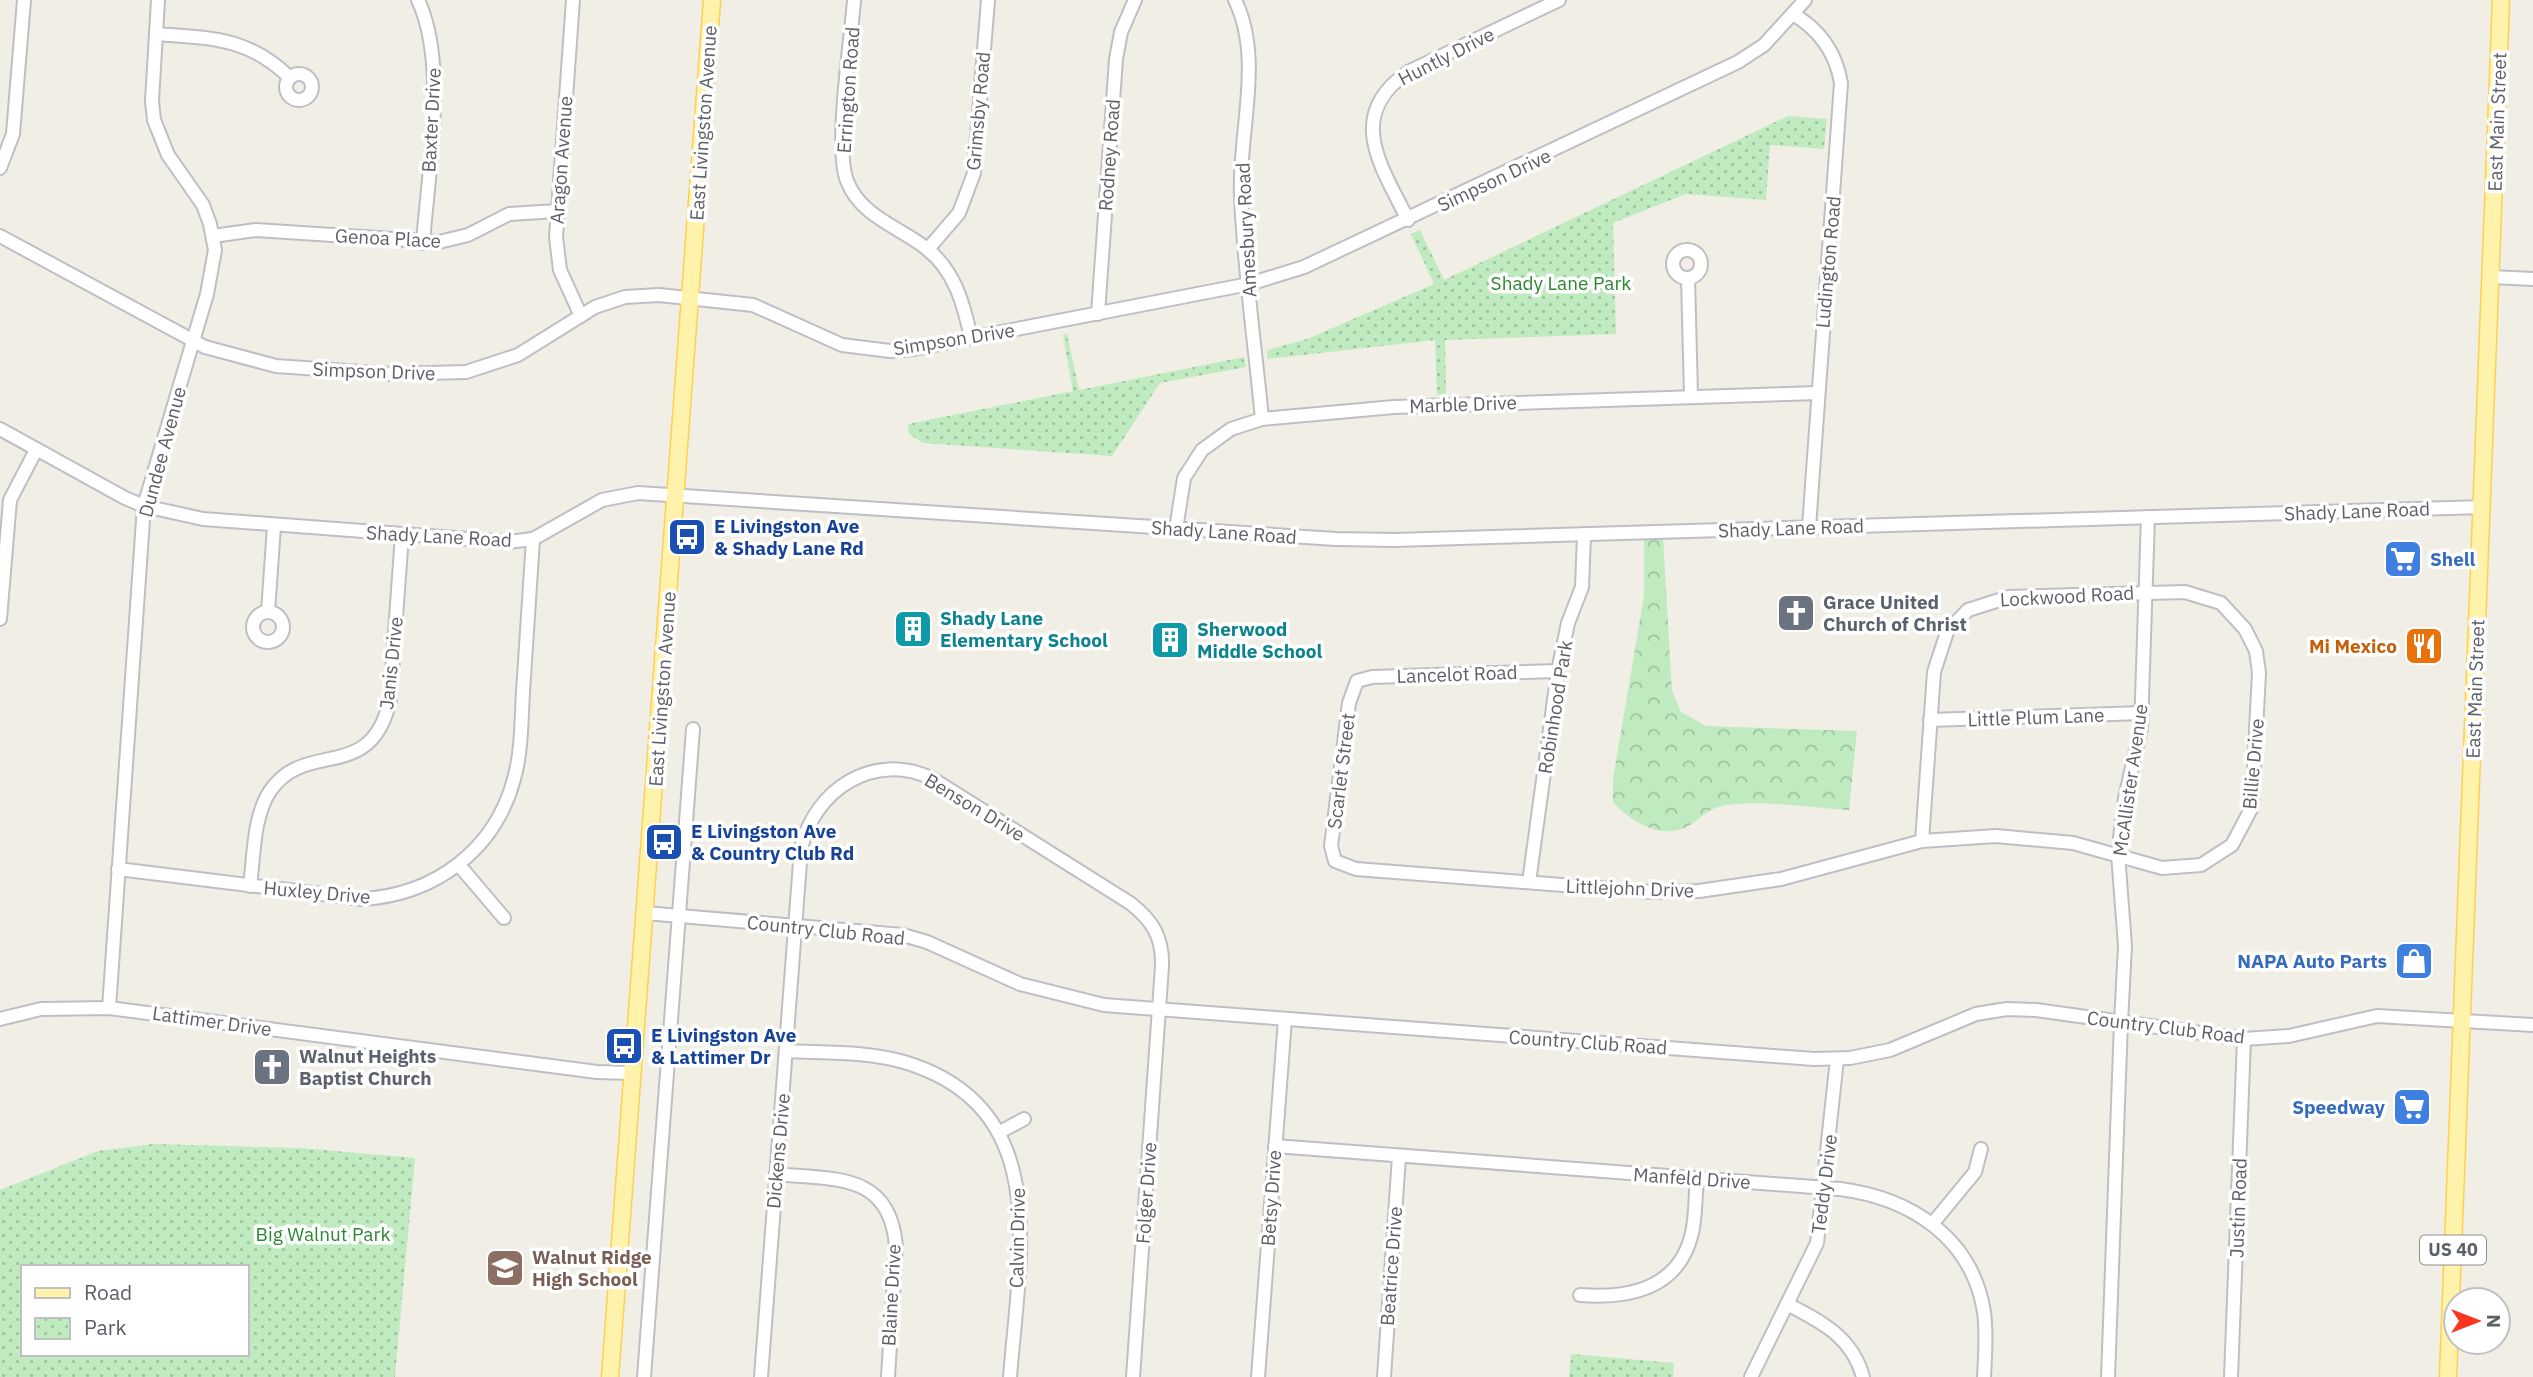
<svg xmlns="http://www.w3.org/2000/svg" width="2533" height="1377" font-family="'IBM Plex Sans',sans-serif">
	<defs>
		<pattern id="forest-crowns" width="20" height="18" patternUnits="userSpaceOnUse" patternTransform="scale(1.75)"><rect width="20" height="18" fill="#c0ebc0"/><path d="M2 6a3 3 0 1 1 6 0M12 15a3 3 0 1 1 6 0" fill="none" stroke="#9fc2a0"/></pattern>
		<pattern id="park-dots" width="8" height="8" patternUnits="userSpaceOnUse" patternTransform="scale(1.75)"><rect width="8" height="8" fill="#c0ebc0"/><path d="M2 2h.1M6 6h.1" fill="none" stroke="#9fc2a0" stroke-width="1.8" stroke-linecap="round"/></pattern>
	</defs>
	<rect width="100%" height="100%" fill="#f1efe5"/>
	<path fill="url(#forest-crowns)" d="M1644,537H1663L1672,691L1681,712L1706,726L1857,731L1849,810C1812,808 1772,801 1735,804C1712,806 1710,811 1693,823C1665,843 1632,823 1613,802V779L1644,595Z"/>
	<g fill="url(#park-dots)" fill-rule="evenodd">
		<path d="M1788,116L1827,119L1824,149L1770,145L1766,200L1686,194L1613,223L1616,334L1445,340L1446,394L1437,395L1435,340L1267,359V350L1307,339L1434,284L1411,234L1420,230L1444,280Z"/>
		<path d="M1067,334L1079,390L1244,357L1246,367L1160,383L1112,456L923,443L909,434L908,424L1073,391L1063,335Z"/>
		<path d="M153,1144L301,1148L415,1158L395,1377H0V1190L98,1151ZM23,1267H247V1354H23Z"/>
		<path d="M1571,1354L1674,1363L1673,1377H1569Z"/>
	</g>
	<g fill="none" stroke-linecap="round" stroke-linejoin="round">
		<defs>
			<g id="minor">
				<path d="M418,0C448,63 428,173 423,243"/>
				<path d="M573,0L556,237L560,270L581,316"/>
				<path d="M854,0C851,42 834,146 847,181C861,217 900,227 927,249C955,271 964,305 971,338"/>
				<path d="M1235,0C1264,59 1238,133 1241,196C1244,270 1255,345 1262,419"/>
				<path d="M1793,14C1820,30 1836,53 1841,83L1809,527"/>
				<path d="M156,34C210,38 249,37 290,78"/>
				<circle cx="299" cy="87" r="13"/>
				<path d="M0,168L13,134L24,0"/>
				<path d="M1408,220C1382,167 1344,116 1408,72L1559,0"/>
				<path d="M0,236L205,347L276,366L391,374L466,372L518,355L595,307L625,297L659,295L753,305L842,345L890,351L914,349L1249,284L1304,267L1738,62L1764,45L1805,0"/>
				<path d="M213,236L256,230L439,242L468,235L509,214L558,211"/>
				<path d="M928,249L959,213L974,173L988,0"/>
				<circle cx="1687" cy="264" r="14"/>
				<path d="M2491,277L2533,279"/>
				<path d="M1688,278L1691,396"/>
				<path d="M1098,314L1116,59L1121,32L1135,0"/>
				<path d="M0,429L125,498L144,506L203,519L508,542L533,539L602,500L638,493L1336,539L1395,540L2482,507"/>
				<path d="M1176,529L1184,478L1202,450L1231,429L1262,419L1394,407L1817,393"/>
				<path d="M268,612L274,526"/>
				<circle cx="268" cy="627" r="15"/>
				<path d="M0,619L10,500L36,450"/>
				<path d="M1558,671L1372,677L1357,681L1349,703L1331,846L1335,861L1356,869L1652,892L1699,891L1781,879L1922,841L1996,836L2073,843L2162,868L2201,865L2232,845L2252,807L2259,673L2256,651L2245,629L2221,603L2185,592L2009,597L1968,610L1947,632L1934,672L1922,841"/>
				<path d="M1930,720L2142,713"/>
				<path d="M459,865L504,918"/>
				<path d="M118,869L362,899C435,895 495,850 514,779C523,747 521,710 524,677C527,631 530,585 533,539"/>
				<path d="M1529,882L1558,671L1568,623L1582,587L1584,534"/>
				<path d="M250,886C254,856 253,817 270,791C306,738 371,785 390,700L402,535"/>
				<path d="M645,913L903,935L927,942L1020,984L1104,1005L1814,1059L1850,1058L1890,1050L1976,1014L2007,1009L2036,1010L2244,1039L2289,1036L2377,1016L2533,1025"/>
				<path d="M109,1008L144,506L207,294L215,250L210,224L203,205L168,155L154,120L152,101L158,0"/>
				<path d="M0,1019L41,1009L109,1008L597,1072L632,1073"/>
				<path d="M787,1051C824,1053 867,1051 904,1062C1055,1107 1019,1257 1010,1377"/>
				<path d="M1000,1132L1024,1119"/>
				<path d="M1275,1146L1840,1189C1910,1198 1972,1237 1984,1312C1987,1334 1985,1356 1984,1377"/>
				<path d="M776,1174C832,1180 890,1171 896,1246L888,1377"/>
				<path d="M1933,1223L1975,1172L1981,1149"/>
				<path d="M1580,1295C1629,1299 1679,1289 1692,1233C1696,1216 1695,1197 1697,1179"/>
				<path d="M1787,1304C1822,1322 1852,1337 1863,1377"/>
				<path d="M644,1377L693,729"/>
				<path d="M761,1377L801,849C814,790 874,750 933,779L1130,903C1152,920 1163,937 1162,966L1133,1377"/>
				<path d="M1258,1377L1285,1019"/>
				<path d="M1384,1377L1399,1156"/>
				<path d="M1751,1377L1817,1243L1837,1059"/>
				<path d="M2108,1377L2121,1022L2125,946L2118,854L2125,798L2141,728L2148,517"/>
				<path d="M2231,1377L2244,1039"/>
			</g>
			<g id="major">
				<path d="M610,1377L712,0"/>
				<path d="M2448,1377L2501,0"/>
			</g>
		</defs>
		<use href="#minor" stroke="#bdbfc5" stroke-width="16"/>
		<use href="#major" stroke="#ffd050" stroke-width="19"/>
		<use href="#minor" stroke="#fff" stroke-width="12"/>
		<use href="#major" stroke="#fff3ac" stroke-width="16"/>
	</g>
	<defs>
		<symbol id="bus-square" viewBox="-11 -11 22 22"><rect x="-9" y="-9" width="18" height="18" rx="4" fill="#1a4fb4" stroke="#fff"/><path d="M-5-6H5V4H4V6H2V4H-2V6H-4V4H-5ZM-3.5-4V0h7V-4ZM-3.5 1.2v1.5H-2V1.2ZM2 1.2v1.5H3.5V1.2Z" fill="#fff"/></symbol>
		<symbol id="supermarket-square" viewBox="-11 -11 22 22"><rect x="-9" y="-9" width="18" height="18" rx="4" fill="#3f7fe0" stroke="#fff"/><path d="M-6-5.5h2.5l.6 2H6L4.5 2H-2.5L-4.4-4H-6ZM-1.5 3.2a1.3 1.3 0 1 0 .1 0ZM3 3.2a1.3 1.3 0 1 0 .1 0Z" fill="#fff"/></symbol>
		<symbol id="church-square" viewBox="-11 -11 22 22"><rect x="-9" y="-9" width="18" height="18" rx="4" fill="#6b7280" stroke="#fff"/><path d="M-1.2-6h2.4v3.5h3.3v2.4h-3.3V6h-2.4V-.1h-3.3v-2.4h3.3Z" fill="#fff"/></symbol>
		<symbol id="building-square" viewBox="-11 -11 22 22"><rect x="-9" y="-9" width="18" height="18" rx="4" fill="#0f9aa8" stroke="#fff"/><path d="M-4-6H4V6H1V3H-1V6H-4ZM-2.5-4.3h1.7v1.8h-1.7ZM.8-4.3h1.7v1.8H.8ZM-2.5-1h1.7V.8h-1.7ZM.8-1h1.7V.8H.8Z" fill="#fff"/></symbol>
		<symbol id="restaurant-square" viewBox="-11 -11 22 22"><rect x="-9" y="-9" width="18" height="18" rx="4" fill="#e8710a" stroke="#fff"/><path d="M-5-6h1v4h1v-4h1v4h1v-4h1v5L-1.5 .5V6h-2V.5L-5-1ZM5-6V6H3V1.5H1.5Q1.5-4 5-6Z" fill="#fff"/></symbol>
		<symbol id="shop-square" viewBox="-11 -11 22 22"><rect x="-9" y="-9" width="18" height="18" rx="4" fill="#3f7fe0" stroke="#fff"/><path d="M-5-2.5h2.3a2.7 3.5 0 0 1 5.4 0H5L5.5 6h-11ZM-1.5-2.5h3a1.5 2.3 0 0 0-3 0Z" fill="#fff"/></symbol>
		<symbol id="school-square" viewBox="-11 -11 22 22"><rect x="-9" y="-9" width="18" height="18" rx="4" fill="#8d6e63" stroke="#fff"/><path d="M0-5L7-2L0 1L-7-2ZM-4 1L0 2.5L4 1V4Q0 6-4 4Z" fill="#fff"/></symbol>
	</defs>
	<g fill-rule="evenodd">
		<use href="#bus-square" x="665" y="515" width="44" height="44"/>
		<use href="#supermarket-square" x="2381" y="537" width="44" height="44"/>
		<use href="#church-square" x="1774" y="591" width="44" height="44"/>
		<use href="#building-square" x="891" y="607" width="44" height="44"/>
		<use href="#building-square" x="1148" y="618" width="44" height="44"/>
		<use href="#restaurant-square" x="2402" y="624" width="44" height="44"/>
		<use href="#bus-square" x="642" y="820" width="44" height="44"/>
		<use href="#shop-square" x="2392" y="939" width="44" height="44"/>
		<use href="#bus-square" x="602" y="1024" width="44" height="44"/>
		<use href="#church-square" x="250" y="1045" width="44" height="44"/>
		<use href="#supermarket-square" x="2390" y="1085" width="44" height="44"/>
		<use href="#school-square" x="483" y="1246" width="44" height="44"/>
	</g>
	<g text-anchor="middle" stroke-width="7" stroke-linejoin="round" paint-order="stroke">
		<rect fill="#fff" stroke="#8e9095" stroke-width="2" x="2420" y="1235.5" width="66" height="29" rx="5"/>
		<g font-size="18" font-weight="bold" fill="#5d6167">
			<text x="2453" y="1256">US 40</text>
		</g>
		<g font-size="19" fill="#5d6167" stroke="#fff">
			<text transform="translate(1446 56) rotate(-27)" y="7">Huntly Drive</text>
			<text transform="translate(848 90) rotate(-86)" y="7">Errington Road</text>
			<text transform="translate(978 111) rotate(-85)" y="7">Grimsby Road</text>
			<text transform="translate(431 120) rotate(-87)" y="7">Baxter Drive</text>
			<text transform="translate(2497 122) rotate(-88)" y="7">East Main Street</text>
			<text transform="translate(703 123) rotate(-86)" y="7">East Livingston Avenue</text>
			<text transform="translate(1109 155) rotate(-86)" y="7">Rodney Road</text>
			<text transform="translate(561 160) rotate(-86)" y="7">Aragon Avenue</text>
			<text transform="translate(1494 180) rotate(-25)" y="7">Simpson Drive</text>
			<text transform="translate(1246 230) rotate(-93)" y="7">Amesbury Road</text>
			<text transform="translate(388 238) rotate(3)" y="7">Genoa Place</text>
			<text transform="translate(1828 262) rotate(-85)" y="7">Ludington Road</text>
			<text transform="translate(954 339) rotate(-9)" y="7">Simpson Drive</text>
			<text transform="translate(374 371) rotate(2)" y="7">Simpson Drive</text>
			<text transform="translate(1463 404) rotate(-2)" y="7">Marble Drive</text>
			<text transform="translate(162 452) rotate(-75)" y="7">Dundee Avenue</text>
			<text transform="translate(2357 511) rotate(-2)" y="7">Shady Lane Road</text>
			<text transform="translate(1791 528) rotate(-2)" y="7">Shady Lane Road</text>
			<text transform="translate(1224 532) rotate(4)" y="7">Shady Lane Road</text>
			<text transform="translate(439 536) rotate(3)" y="7">Shady Lane Road</text>
			<text transform="translate(2067 596) rotate(-3)" y="7">Lockwood Road</text>
			<text transform="translate(391 663) rotate(-84)" y="7">Janis Drive</text>
			<text transform="translate(1457 674) rotate(-2)" y="7">Lancelot Road</text>
			<text transform="translate(662 689) rotate(-86)" y="7">East Livingston Avenue</text>
			<text transform="translate(2475 689) rotate(-88)" y="7">East Main Street</text>
			<text transform="translate(1555 707) rotate(-81)" y="7">Robinhood Park</text>
			<text transform="translate(2036 717) rotate(-2)" y="7">Little Plum Lane</text>
			<text transform="translate(2253 764) rotate(-85)" y="7">Billie Drive</text>
			<text transform="translate(1341 771) rotate(-83)" y="7">Scarlet Street</text>
			<text transform="translate(2130 780) rotate(-82)" y="7">McAllister Avenue</text>
			<text transform="translate(975 807) rotate(31)" y="7">Benson Drive</text>
			<text transform="translate(1630 888) rotate(2)" y="7">Littlejohn Drive</text>
			<text transform="translate(317 892) rotate(5)" y="7">Huxley Drive</text>
			<text transform="translate(826 930) rotate(6)" y="7">Country Club Road</text>
			<text transform="translate(212 1021) rotate(8)" y="7">Lattimer Drive</text>
			<text transform="translate(2166 1027) rotate(7)" y="7">Country Club Road</text>
			<text transform="translate(1588 1042) rotate(4)" y="7">Country Club Road</text>
			<text transform="translate(778 1151) rotate(-85)" y="7">Dickens Drive</text>
			<text transform="translate(1692 1178) rotate(4)" y="7">Manfeld Drive</text>
			<text transform="translate(1824 1184) rotate(-83)" y="7">Teddy Drive</text>
			<text transform="translate(1146 1193) rotate(-86)" y="7">Folger Drive</text>
			<text transform="translate(1271 1198) rotate(-86)" y="7">Betsy Drive</text>
			<text transform="translate(2238 1208) rotate(-88)" y="7">Justin Road</text>
			<text transform="translate(1017 1238) rotate(-89)" y="7">Calvin Drive</text>
			<text transform="translate(1391 1266) rotate(-86)" y="7">Beatrice Drive</text>
			<text transform="translate(891 1295) rotate(-87)" y="7">Blaine Drive</text>
		</g>
		<g font-size="19" fill="#2c8731" stroke="#fff">
			<text x="1561" y="290">Shady Lane Park</text>
			<text x="323" y="1241">Big Walnut Park</text>
		</g>
		<g font-size="19" font-weight="bold" fill="#164399" stroke="#fff" text-anchor="start">
			<text x="714" y="533">E Livingston Ave<tspan x="714" dy="22">&amp; Shady Lane Rd</tspan></text>
			<text x="691" y="838">E Livingston Ave<tspan x="691" dy="22">&amp; Country Club Rd</tspan></text>
			<text x="651" y="1042">E Livingston Ave<tspan x="651" dy="22">&amp; Lattimer Dr</tspan></text>
		</g>
		<g font-size="19" font-weight="bold" fill="#366cbe" stroke="#fff" text-anchor="end">
			<text x="2430" y="566" text-anchor="start">Shell</text>
			<text x="2387" y="968">NAPA Auto Parts</text>
			<text x="2385" y="1114">Speedway</text>
		</g>
		<g font-size="19" font-weight="bold" fill="#5b616d" stroke="#fff" text-anchor="start">
			<text x="1823" y="609">Grace United<tspan x="1823" dy="22">Church of Christ</tspan></text>
			<text x="299" y="1063">Walnut Heights<tspan x="299" dy="22">Baptist Church</tspan></text>
		</g>
		<g font-size="19" font-weight="bold" fill="#0d838f" stroke="#fff" text-anchor="start">
			<text x="940" y="625">Shady Lane<tspan x="940" dy="22">Elementary School</tspan></text>
			<text x="1197" y="636">Sherwood<tspan x="1197" dy="22">Middle School</tspan></text>
		</g>
		<g font-size="19" font-weight="bold" fill="#c56008" stroke="#fff" text-anchor="end">
			<text x="2397" y="653">Mi Mexico</text>
		</g>
		<g font-size="19" font-weight="bold" fill="#785e54" stroke="#fff" text-anchor="start">
			<text x="532" y="1264">Walnut Ridge<tspan x="532" dy="22">High School</tspan></text>
		</g>
	</g>
	<rect x="21" y="1265" width="228" height="91" fill="#ffffff" stroke="#bec0c2" stroke-width="2"/>
	<rect x="35" y="1288" width="35" height="10" fill="#fff3ac" stroke="#bec0c2" stroke-width="2"/>
	<text x="84" y="1300" font-size="21" fill="#5d6167">Road</text>
	<rect x="35" y="1318" width="35" height="21" fill="url(#park-dots)" stroke="#bec0c2" stroke-width="2"/>
	<text x="84" y="1335" font-size="21" fill="#5d6167">Park</text>
	<g transform="translate(2477 1321) rotate(90)"><circle r="33" fill="#ffffff" stroke="#bec0c2" stroke-width="2"/>
	<path d="M0-5L12 26L0 18L-12 26Z" fill="#fb3521"/>
	<text y="-10" font-size="19" font-weight="bold" text-anchor="middle" fill="#5d6167">N</text>
	</g>
</svg>
